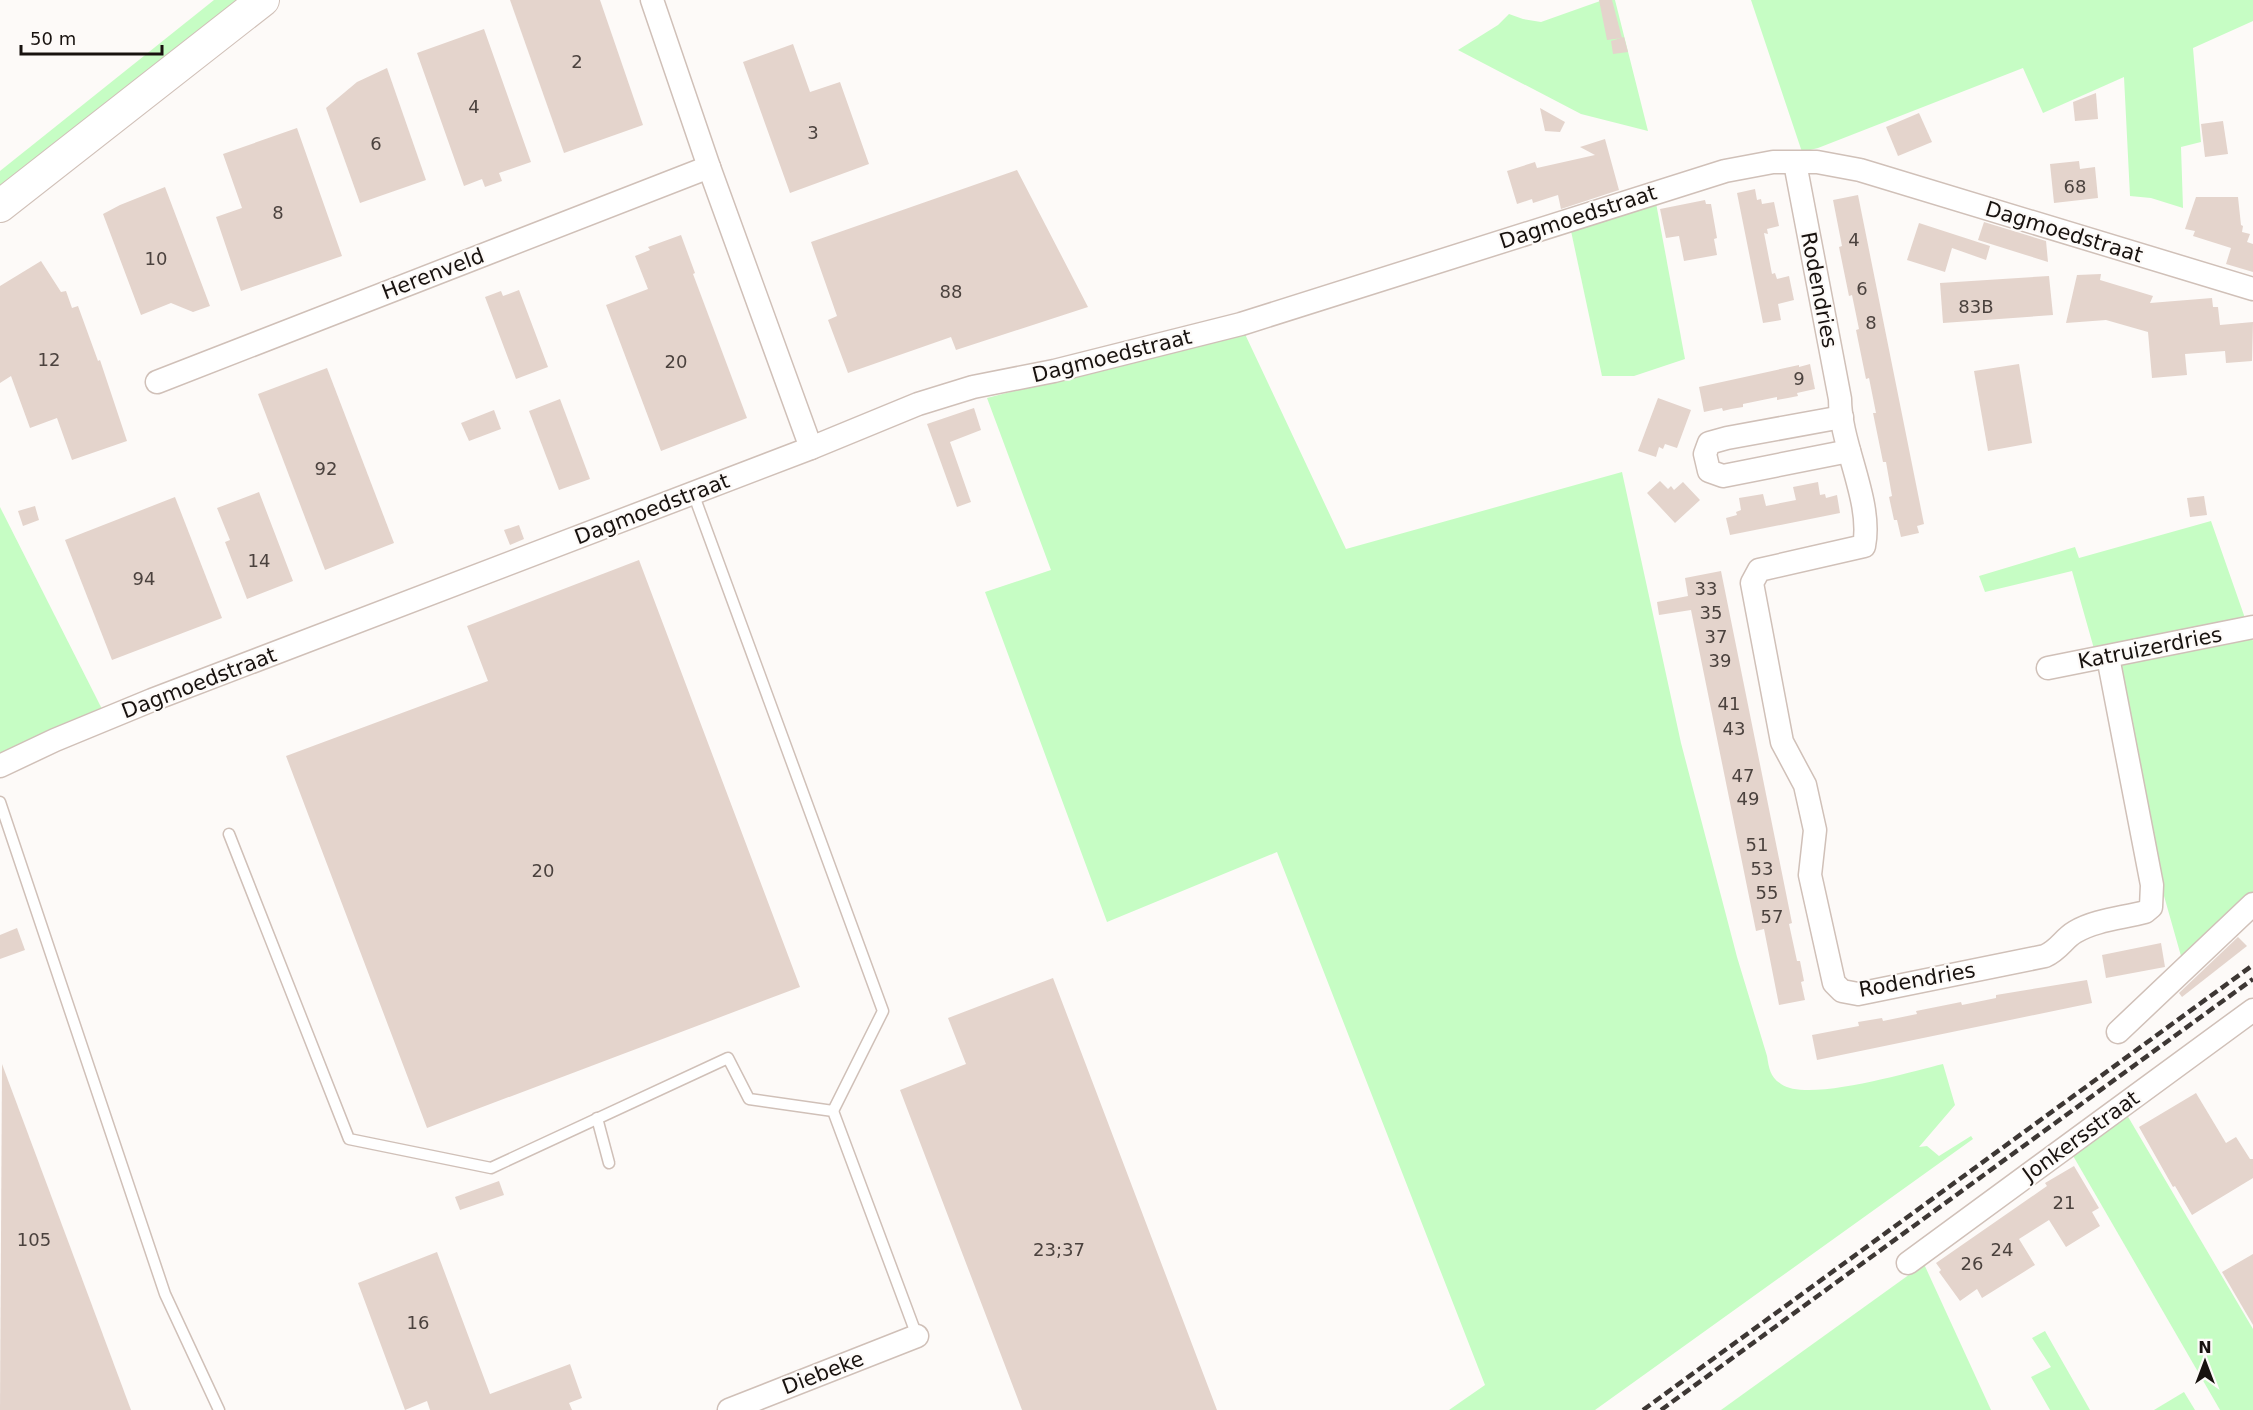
<svg xmlns="http://www.w3.org/2000/svg" width="2253" height="1410" font-family="'DejaVu Sans',sans-serif">
	<rect width="100%" height="100%" fill="#fdfaf8"/>
	<g fill="#c6fdc4">
		<path d="M214,0H241L0,191V171Z"/>
		<path d="M1603,0H1615L1648,131L1581,114L1458,50L1498,25L1509,14L1523,19L1541,22Z"/>
		<path d="M1751,0H2253V21L2193,48L2201,142L2181,147L2183,208L2151,198L2130,196L2124,77L2043,113L2023,68L1818,148L1802,152Z"/>
		<path d="M1656,203L1685,359L1634,376H1602L1571,231Z"/>
		<path d="M1244,332L1346,549L1622,472L1681,743L1737,957L1767,1056C1769,1068 1770,1077 1781,1084C1807,1103 1909,1072 1943,1064L1955,1105L1919,1147L1927,1146L1939,1156L1971,1136L1973,1139L1595,1410H1449L1485,1385L1277,852L1107,922L985,592L1051,570L987,398Z"/>
		<path d="M0,507L102,709L0,753Z"/>
		<path d="M2211,521L2253,641V898L2183,963L2072,571L1985,592L1979,576L2075,547L2079,558Z"/>
		<path d="M2127,1115L2253,1329V1410H2220L2072,1154Z"/>
		<path d="M1924,1264L1991,1410H1721Z"/>
		<path d="M2045,1331L2090,1410H2050L2031,1377L2051,1367L2032,1338Z"/>
		<path d="M2184,1392L2195,1410H2154Z"/>
	</g>
	<g fill="#e4d4cc">
		<path d="M510,0H600L643,125L564,153Z"/>
		<path d="M1599,0H1612L1622,38L1607,40Z"/>
		<path d="M484,29L531,162L499,173L502,181L485,187L482,179L464,186L417,53Z"/>
		<path d="M1624,37L1628,52L1613,54L1611,41Z"/>
		<path d="M793,44L810,92L840,82L869,164L790,193L743,62Z"/>
		<path d="M387,68L426,180L360,203L326,108L357,82Z"/>
		<path d="M2096,93L2098,119L2075,121L2073,102Z"/>
		<path d="M1540,108L1565,122L1560,132L1545,131Z"/>
		<path d="M1919,113L1932,142L1898,156L1886,127Z"/>
		<path d="M2223,121L2228,154L2205,157L2201,124Z"/>
		<path d="M297,128L342,256L241,291L216,217L242,208L223,154Z"/>
		<path d="M1605,139L1619,190L1561,209L1558,195L1533,203L1532,199L1517,204L1507,171L1535,162L1537,168L1595,155L1580,147Z"/>
		<path d="M2079,161L2080,169L2095,167L2098,198L2054,203L2050,164Z"/>
		<path d="M1017,170L1088,307L956,350L951,337L848,373L828,320L837,316L811,242Z"/>
		<path d="M165,187L210,306L193,312L171,303L141,315L103,214L120,205Z"/>
		<path d="M1755,189L1757,200L1761,199L1762,204L1774,202L1779,226L1767,229L1768,234L1764,233L1772,274L1775,273L1777,279L1789,276L1794,300L1778,304L1781,320L1763,323L1737,193Z"/>
		<path d="M1858,195L1924,524L1917,526L1919,533L1901,537L1897,520H1894L1889,497L1892,496L1886,462H1883L1873,413H1876L1869,378L1866,379L1856,330L1859,329L1852,295L1849,296L1839,247L1842,246L1833,200Z"/>
		<path d="M2196,197H2238L2241,225L2243,226L2242,232L2250,234L2247,242L2253,244V272L2226,264L2231,248L2193,236L2195,231L2185,229Z"/>
		<path d="M1705,200L1706,204H1711L1717,238L1714,239L1717,255L1684,261L1679,236L1666,238L1660,209Z"/>
		<path d="M1984,222L2046,241L2048,262L1978,240Z"/>
		<path d="M1919,223L1990,246L1986,260L1952,248L1945,272L1907,260Z"/>
		<path d="M681,235L695,273L693,274L747,418L661,451L606,305L648,289L635,256L650,250L648,247Z"/>
		<path d="M41,261L61,292L66,291L72,308L78,306L98,361L100,360L127,441L72,460L57,418L30,428L11,376L0,383V286Z"/>
		<path d="M2101,274L2100,280L2153,296L2150,303L2212,298L2213,307H2218L2220,325L2253,322L2252,361L2226,363L2225,351L2185,354L2187,375L2152,378L2148,332L2106,320L2066,323L2077,275Z"/>
		<path d="M2049,276L2053,315L1943,323L1940,283Z"/>
		<path d="M519,290L548,367L516,379L485,297L501,291L503,296Z"/>
		<path d="M1810,364L1815,389L1797,393L1798,396L1788,398L1777,400V397L1743,404V407L1731,409L1723,411L1722,408L1704,412L1699,387L1799,365V367Z"/>
		<path d="M2019,364L2032,443L1988,451L1974,371Z"/>
		<path d="M327,368L394,543L325,570L258,394Z"/>
		<path d="M1658,398L1691,410L1677,448L1665,444L1663,449L1659,447L1656,457L1638,451Z"/>
		<path d="M560,399L590,479L559,490L529,411Z"/>
		<path d="M974,408L981,430L950,442L971,502L957,507L927,424Z"/>
		<path d="M494,410L501,429L469,441L461,423Z"/>
		<path d="M1660,481L1668,489L1671,486L1674,490L1683,482L1700,500L1675,523L1647,493Z"/>
		<path d="M1818,482L1820,495L1825,494L1826,498L1837,495L1840,513L1730,535L1726,518L1737,515L1736,512L1741,510L1739,498L1763,494L1766,506L1796,500L1793,487Z"/>
		<path d="M259,492L293,581L247,599L225,542L230,540L217,508Z"/>
		<path d="M2204,496L2207,515L2190,517L2187,498Z"/>
		<path d="M175,497L222,618L112,660L65,540Z"/>
		<path d="M35,506L39,520L23,526L18,511Z"/>
		<path d="M519,525L524,539L510,545L504,530Z"/>
		<path d="M639,560L800,987L427,1128L286,756L488,681L467,626Z"/>
		<path d="M1721,571L1792,923L1789,924L1797,961H1800L1804,981L1801,982L1805,1000L1779,1005L1764,929L1756,931L1691,610L1659,615L1657,602L1688,596L1685,578Z"/>
		<path d="M17,928L25,950L0,959V935Z"/>
		<path d="M2238,937L2247,946L2182,997L2179,993Z"/>
		<path d="M2161,943L2165,967L2106,978L2102,955Z"/>
		<path d="M1053,978L1217,1410H1022L900,1090L966,1064L948,1018Z"/>
		<path d="M2087,980L2092,1003L1817,1060L1812,1035L1859,1026L1858,1022L1882,1018L1883,1021L1917,1014L1916,1011L1961,1002L1962,1005L1996,998V995Z"/>
		<path d="M2,1064L131,1410H0Z"/>
		<path d="M2196,1093L2226,1143L2236,1137L2250,1159H2253V1178L2192,1215L2175,1186L2173,1187L2139,1127Z"/>
		<path d="M2074,1166L2099,1208L2092,1212L2100,1226L2066,1247L2049,1220L2019,1239L2035,1265L1982,1298L1977,1289L1960,1301L1939,1272L1941,1270L1936,1263L2047,1186L2045,1183Z"/>
		<path d="M499,1181L504,1195L460,1210L455,1197Z"/>
		<path d="M437,1252L490,1394L570,1364L582,1398L569,1403L572,1410H430L427,1401L405,1410L358,1283Z"/>
		<path d="M2253,1254V1325L2222,1272Z"/>
	</g>
	<g fill="none" stroke-linecap="round" stroke-linejoin="round">
		<defs>
			<g id="service">
				<path d="M693,493L883,1011L833,1111"/>
				<path d="M0,802L165,1294L219,1410"/>
				<path d="M229,834L349,1139L491,1168L728,1058L749,1099L833,1111L917,1336"/>
				<path d="M597,1118L609,1163"/>
			</g>
			<g id="minor">
				<path d="M652,0L709,167L811,448"/>
				<path d="M1795,163L1840,399C1840,445 1873,501 1864,546L1759,570L1752,583L1782,742L1805,785L1815,830L1810,875L1834,983L1842,991L1858,994L2045,956C2060,949 2063,939 2075,932C2095,920 2123,918 2145,912L2151,907L2152,885L2108,657"/>
				<path d="M157,382L709,167"/>
				<path d="M1842,417L1727,438L1709,443L1705,454L1709,471L1723,476L1849,451"/>
				<path d="M2048,668L2253,627"/>
				<path d="M0,766L55,740L152,700L811,448L918,404L973,387L1054,371L1241,324L1725,171L1773,162H1817L1860,170L2253,289"/>
				<path d="M2118,1032L2253,904"/>
				<path d="M1908,1263L2253,1010"/>
				<path d="M729,1410L917,1336"/>
			</g>
			<path id="secondary" d="M0,206L263,0"/>
		</defs>
		<use href="#service" stroke="#d0c0b8" stroke-width="13"/>
		<use href="#minor" stroke="#d0c0b8" stroke-width="25"/>
		<use href="#secondary" stroke="#d0c0b8" stroke-width="34"/>
		<use href="#service" stroke="#fff" stroke-width="10"/>
		<use href="#minor" stroke="#fff" stroke-width="22"/>
		<use href="#secondary" stroke="#fff" stroke-width="32"/>
		<g stroke="#3d3734" stroke-width="4.5" stroke-dasharray="9 4.5" stroke-linecap="butt">
			<path d="M1643,1410L2253,965"/>
			<path d="M1661,1410L2253,979"/>
		</g>
	</g>
	<g text-anchor="middle" stroke-width="4.5" stroke-linejoin="round" paint-order="stroke">
		<g font-size="18" fill="#4b423e">
			<text x="577" y="68">2</text>
			<text x="474" y="113">4</text>
			<text x="813" y="139">3</text>
			<text x="376" y="150">6</text>
			<text x="2075" y="193">68</text>
			<text x="278" y="219">8</text>
			<text x="1854" y="246">4</text>
			<text x="156" y="265">10</text>
			<text x="1862" y="295">6</text>
			<text x="951" y="298">88</text>
			<text x="1976" y="313">83B</text>
			<text x="1871" y="329">8</text>
			<text x="49" y="366">12</text>
			<text x="676" y="368">20</text>
			<text x="1799" y="385">9</text>
			<text x="326" y="475">92</text>
			<text x="259" y="567">14</text>
			<text x="144" y="585">94</text>
			<text x="1706" y="595">33</text>
			<text x="1711" y="619">35</text>
			<text x="1716" y="643">37</text>
			<text x="1720" y="667">39</text>
			<text x="1729" y="710">41</text>
			<text x="1734" y="735">43</text>
			<text x="1743" y="782">47</text>
			<text x="1748" y="805">49</text>
			<text x="1757" y="851">51</text>
			<text x="1762" y="875">53</text>
			<text x="543" y="877">20</text>
			<text x="1767" y="899">55</text>
			<text x="1772" y="923">57</text>
			<text x="2064" y="1209">21</text>
			<text x="34" y="1246">105</text>
			<text x="1059" y="1256">23;37</text>
			<text x="2002" y="1256">24</text>
			<text x="1972" y="1270">26</text>
			<text x="418" y="1329">16</text>
		</g>
		<g font-size="21" fill="#18120f" stroke="#fdfaf8">
			<text transform="translate(1578 217) rotate(-18)" y="7">Dagmoedstraat</text>
			<text transform="translate(2064 232) rotate(17)" y="7">Dagmoedstraat</text>
			<text transform="translate(433 274) rotate(-21)" y="7">Herenveld</text>
			<text transform="translate(1819 290) rotate(79)" y="7">Rodendries</text>
			<text transform="translate(1112 356) rotate(-14)" y="7">Dagmoedstraat</text>
			<text transform="translate(652 509) rotate(-21)" y="7">Dagmoedstraat</text>
			<text transform="translate(2150 648) rotate(-11)" y="7">Katruizerdries</text>
			<text transform="translate(199 683) rotate(-21)" y="7">Dagmoedstraat</text>
			<text transform="translate(1917 980) rotate(-10)" y="7">Rodendries</text>
			<text transform="translate(2081 1136) rotate(-36)" y="7">Jonkersstraat</text>
			<text transform="translate(823 1373) rotate(-21)" y="7">Diebeke</text>
		</g>
	</g>
	<g transform="translate(2205 1362)" stroke="#fdfaf8" stroke-width="4.5" paint-order="stroke">
	<path d="M0-4.5L10 22L0 15L-10 22Z" fill="#18120f"/>
	<text y="-9" font-size="16" font-weight="bold" text-anchor="middle" fill="#18120f">N</text>
	</g>
	<path d="M21 45v9h141v-9" fill="none" stroke="#18120f" stroke-width="3"/>
	<text x="30" y="45" font-size="18" fill="#18120f" stroke="#fdfaf8" stroke-width="4.5" paint-order="stroke">50 m</text>
</svg>
